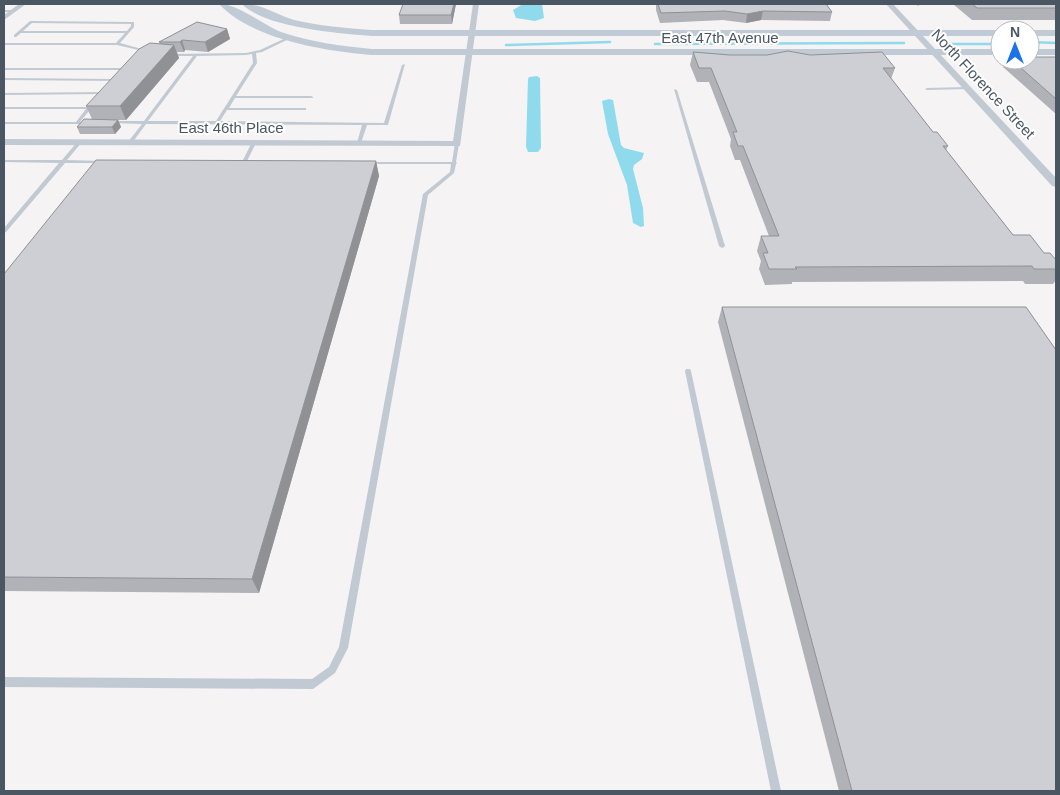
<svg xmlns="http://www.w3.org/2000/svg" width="1060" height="795" font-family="Arial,sans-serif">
	<rect width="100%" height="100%" fill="#f5f3f3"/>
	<g fill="#90daee">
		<path d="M523,4H542L544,18L535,21L516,18L513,10Z"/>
		<path d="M537,76L540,78L541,148L538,152H528L526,147L528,79L529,77Z"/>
		<path d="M609,99L613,100L621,145L624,148L644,153L642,159L634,165L633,169L643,208L644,226L641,227L633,223L627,185L608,134L602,101Z"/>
	</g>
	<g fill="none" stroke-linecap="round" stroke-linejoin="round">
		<g stroke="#90daee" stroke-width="2.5">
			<path d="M1030,42L1056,43"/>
			<path d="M655,44L904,43"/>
			<path d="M950,44H1000"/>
			<path d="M506,45L610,42"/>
		</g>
		<g fill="#c1cad2" fill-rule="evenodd">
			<path d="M915,4H919L920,5L918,6Z"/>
			<path d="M4,10H14L16,11L14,12H4Z"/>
			<path d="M30,21L134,22V27L120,43L149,51L147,52L117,45H4V43H116L125,33H21L16,37H14V35ZM32,23L131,24V26L127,31H23Z"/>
			<path d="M288,37L291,38L262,52L256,53L257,63L236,96H311L313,97V98H235L229,108H306V110H227L220,121L384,123L402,65L405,64L388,125H367L361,143L359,144L357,143L362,125L146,124L132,143H130L128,142L142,124L112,123L110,122L112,121H144L193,56H170L168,55L169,54L246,53L260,50ZM252,54L253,63L216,121H148L197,56L246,55Z"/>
			<path d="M126,65L129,66L124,70H4V68H123Z"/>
			<path d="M4,78L115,79L117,80L115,81L4,80Z"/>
			<path d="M968,87L970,88L969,89L927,90L925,89L927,88Z"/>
			<path d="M674,89L677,90L725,246L724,247L722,248L719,246Z"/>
			<path d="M103,92L105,93L104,94L4,95V93Z"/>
			<path d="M89,105L93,106L80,122H90V123L88,124H4V122H76L86,109H4V107H88Z"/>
			<path d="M78,141L82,142L67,160L103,161H105V163H65L6,232L4,233V228L59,163L4,162V160H62Z"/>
			<path d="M252,142L256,143L246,163H242V162Z"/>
			<path d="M455,143L459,144L456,162L457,163L456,164L454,173L428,195L348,648L335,673L313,689L4,687V677L312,679L329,667L339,647L423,194L450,172L451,164H369L367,163L369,162H452Z"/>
			<path d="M686,369H690L691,371L781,791H771L685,371Z"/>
		</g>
		<g fill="#c1cad2" fill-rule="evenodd">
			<path d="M19,4H26L4,20V15Z"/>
			<path d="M473,4H479L460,146L4,145V139L453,141Z"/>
			<path d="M886,4H893L1056,178V187L1052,186Z"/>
		</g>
		<g fill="#c1cbd6" fill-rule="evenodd">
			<path d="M219,4C237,3 263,25 281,32C311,42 341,46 372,49H1000V55H372C326,51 253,40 219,4Z"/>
			<path d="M242,4C260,3 277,15 294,20C319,26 346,28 372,30H1000V36H372C339,33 266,28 242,4Z"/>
			<rect x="1030" y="30" width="26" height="6"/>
			<rect x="1030" y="49" width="26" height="6"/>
		</g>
	</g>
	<g fill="#b0b2b7">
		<path d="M456,4L452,24H400L399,15Z"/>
		<path d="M656,4H826L832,12L830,21L761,20L746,23L723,20L660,23L656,10Z"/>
		<path d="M953,4H1056V20H972Z"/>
		<path d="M227,29L230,39L208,52L185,50L184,52H177L179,58L126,120H118L121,127L115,134H80L77,127L92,119L86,106L160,44L159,42Z"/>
		<path d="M693,52L895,68L891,79L933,132L948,146L946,150L1013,235L1056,260V280L1053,284H1025L1023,281L792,282V284L765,285L759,269L761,261L757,251L761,236H769L740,160H735L730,146L731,139L709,82H697L690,65Z"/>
		<path d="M1056,57V114L1003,67L1007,60H1030Z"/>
		<path d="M376,161L379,176L259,593L4,591V274Z"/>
		<path d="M722,307L1056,791H839L718,322Z"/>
	</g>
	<g fill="#909195">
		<path d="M454,4H456L452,24L451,15Z"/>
		<path d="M763,11L761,20L746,23L747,14Z"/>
		<path d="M227,29L230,39L208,52L205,42Z"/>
		<path d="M182,40L185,50L184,52L180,42Z"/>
		<path d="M174,45L179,58L126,120L120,106Z"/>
		<path d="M118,120L121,127L115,134L112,127Z"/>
		<path d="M376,161L379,176L259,593L252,579Z"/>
	</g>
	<g fill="#cdcfd5" stroke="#909195">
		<path d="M403,4H454L451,15H399Z"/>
		<path d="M658,4H826L832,12L763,11L747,14L725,11L661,13Z"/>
		<path d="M972,4H1056V8H977Z"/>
		<path d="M197,22L227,29L205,42L182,40L180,42H159Z"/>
		<path d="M150,43L174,45L120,106H86L139,49Z"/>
		<path d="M788,51L810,55L882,52L895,68H883L933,132H937L948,146H943L1013,235H1030L1044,253H1050L1056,260V269H1034L1032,266L795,267L797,269H769L763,253H768L761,236H779L743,146H738L733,132H737L711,68H699L693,52L730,55H767Z"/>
		<path d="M1030,57H1056V99L1012,60H1030Z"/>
		<path d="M84,119L118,120L112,127H77Z"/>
		<path d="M96,160L376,161L252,579L4,577V274Z"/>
		<path d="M722,307H1026L1056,350V791H852Z"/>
	</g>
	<g text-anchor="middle" stroke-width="4" stroke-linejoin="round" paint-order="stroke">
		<g font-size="15" fill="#4a5661" stroke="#fff">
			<text x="720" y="43">East 47th Avenue</text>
			<text transform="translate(983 84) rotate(47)" y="5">North Florence Street</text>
			<text x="231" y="133">East 46th Place</text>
		</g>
	</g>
	<rect width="1060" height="795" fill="none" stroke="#4a5661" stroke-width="10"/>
	<g transform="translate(1015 45)"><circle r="24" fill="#ffffff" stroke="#b7bbc0"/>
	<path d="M0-4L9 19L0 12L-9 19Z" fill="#1a73e8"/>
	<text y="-8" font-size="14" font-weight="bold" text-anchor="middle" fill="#4a5661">N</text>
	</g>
</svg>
